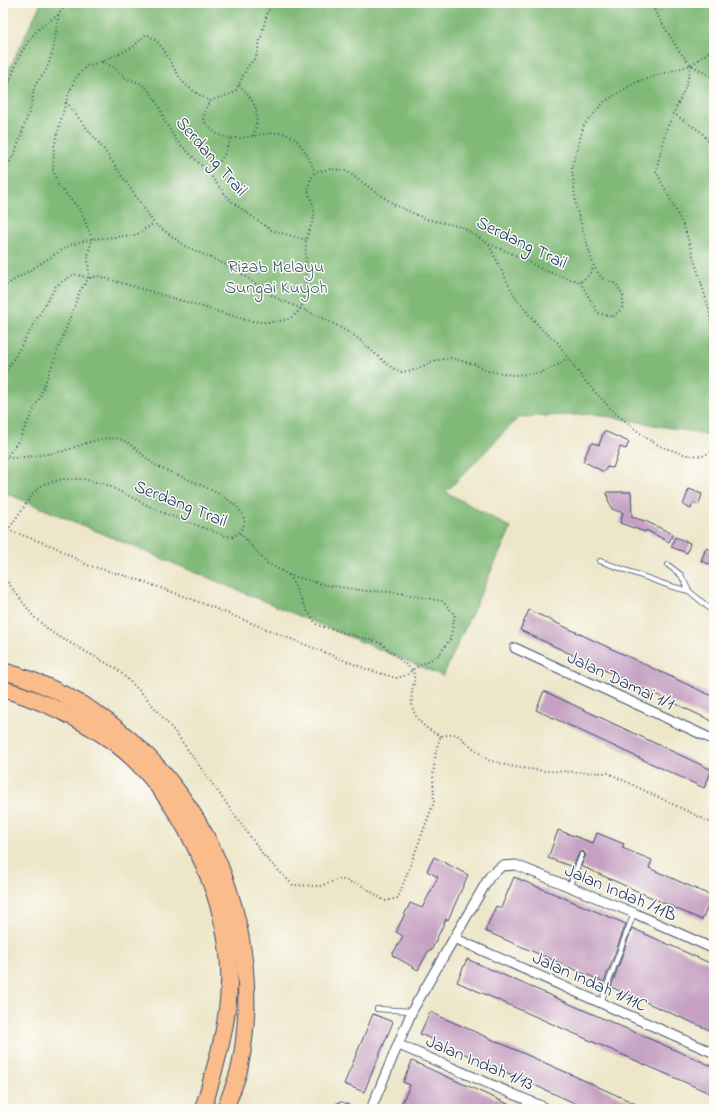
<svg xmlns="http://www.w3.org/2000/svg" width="717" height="1112" font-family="'Indie Flower',sans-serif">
	<rect width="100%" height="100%" fill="#fdfcf7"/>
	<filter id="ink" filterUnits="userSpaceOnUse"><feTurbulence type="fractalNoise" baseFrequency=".025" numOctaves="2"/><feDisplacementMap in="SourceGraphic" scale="8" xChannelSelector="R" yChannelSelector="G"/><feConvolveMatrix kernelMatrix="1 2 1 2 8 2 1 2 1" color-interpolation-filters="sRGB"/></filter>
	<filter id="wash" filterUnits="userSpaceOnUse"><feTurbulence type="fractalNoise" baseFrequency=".012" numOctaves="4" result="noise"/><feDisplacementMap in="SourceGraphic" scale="16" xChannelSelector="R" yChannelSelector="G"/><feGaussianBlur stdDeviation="0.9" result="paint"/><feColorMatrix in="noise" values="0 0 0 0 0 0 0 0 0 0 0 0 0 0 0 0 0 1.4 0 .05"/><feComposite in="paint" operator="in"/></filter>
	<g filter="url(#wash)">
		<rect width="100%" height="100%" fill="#ede6c9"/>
		<path fill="#81ba78" stroke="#4e746b" d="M41,3H714V436L595,414L519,417L446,492L511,528L443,676L3,492V89L10,67Z"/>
		<g id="blocks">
			<g fill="#c5a0c2">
				<path d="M604,431L629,442L626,449L620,447L613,468L607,467L604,472L583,461L590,445L593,443L599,445Z"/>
				<path d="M689,489L702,494L699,504L693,503L691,509L683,505Z"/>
				<path d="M607,492H631L632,517L645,521L673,534L669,542L646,530L645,532L620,523L623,513L612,509L608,500Z"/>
				<path d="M675,537L690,543L687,553L671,547Z"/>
				<path d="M706,548L714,551L711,565L701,561Z"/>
				<path d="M529,610L714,697V722L520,630Z"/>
				<path d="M544,691L712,770L704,788L536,710Z"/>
				<path d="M558,830L593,843L597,833L624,844L622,848L652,860L649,868L712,896L702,920L581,866L586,855L583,851L579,853L573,867L548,858Z"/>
				<path d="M434,857L468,875L448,920L446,919L431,951L429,950L418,970L392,955L403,936L396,932L410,903L422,908L438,877L427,871Z"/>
				<path d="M514,877L626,924L604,982L485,931L496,906L501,908Z"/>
				<path d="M632,928L714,965V1032L611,987Z"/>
				<path d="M467,959L714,1067V1095L457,982Z"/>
				<path d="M430,1012L570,1074L647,1109H588L420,1034Z"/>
				<path d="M373,1014L393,1022L364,1092L344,1084Z"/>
				<path d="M412,1061L519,1109H399L410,1085L403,1082Z"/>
			</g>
		</g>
	</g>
	<g filter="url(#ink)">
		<use href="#blocks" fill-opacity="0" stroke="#3a4a6e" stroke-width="1"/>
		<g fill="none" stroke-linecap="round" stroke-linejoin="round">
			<defs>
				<g id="service">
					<path d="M600,561L670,586L689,591"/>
					<path d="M668,565L681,575L689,591L714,612"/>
					<path d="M569,887L582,855"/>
					<path d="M601,1002L634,913"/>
					<path d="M377,1009L411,1011"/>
					<path d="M523,1109L527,1100"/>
				</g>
				<g id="minor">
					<path d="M515,648L714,740"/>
					<path d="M454,938L714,1053"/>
					<path d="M399,1045L548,1109"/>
					<path d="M337,1109L341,1107L346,1109"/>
					<path d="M371,1109L412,1011L490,876L502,866L516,865L634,913L714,949"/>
				</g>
				<g id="motorway">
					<path d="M3,671C174,718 273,895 240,1066C237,1081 230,1095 225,1109"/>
					<path d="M3,689C44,701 82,719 116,744C177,791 226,891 229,967C231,1017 217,1062 203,1109"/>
				</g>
			</defs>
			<use href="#service" stroke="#3a4a6e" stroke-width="6"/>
			<use href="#minor" stroke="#3a4a6e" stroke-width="11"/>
			<use href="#motorway" stroke="#3a4a6e" stroke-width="18"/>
			<g stroke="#3a4a6e" stroke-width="2" stroke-dasharray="1 3" stroke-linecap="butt">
				<path d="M274,3L267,13L256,57L248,66L235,92C216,101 207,95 203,119C228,161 271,117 296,140C305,149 310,161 315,172"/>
				<path d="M650,3L679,51L691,65L714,78"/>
				<path d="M101,62L133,47L146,34C166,43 170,67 184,83C191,90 201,96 210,101"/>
				<path d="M691,65L686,86L666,130L656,171L685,229L709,309L714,345"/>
				<path d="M239,85C256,102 261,112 253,136"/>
				<path d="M66,102L105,151L154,223L185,246L235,269L274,297L325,319L355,336L388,365L400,372L415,370L433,361L450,358L474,364L488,371L513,375L540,373L558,365L569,357"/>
				<path d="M3,105C10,80 19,47 39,29C45,23 53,19 59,14"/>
				<path d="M673,113L701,132L714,148"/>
				<path d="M3,172L15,153L30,109L35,85L46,71L53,50L59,13L68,3"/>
				<path d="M209,173L222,159L231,139"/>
				<path d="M489,245L514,295L527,312L541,329L557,342L584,380L614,412L646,438L660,446L686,455L702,456L714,451"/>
				<path d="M580,282L598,313L613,317L622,308L623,295L616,284L602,278L594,267L576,207L572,167L584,125L604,102L636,82L691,65L714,48"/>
				<path d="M3,287L70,245L92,239L136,235L154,223"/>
				<path d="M3,377L56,286L74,274L89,278L98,276L250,321C320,329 303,290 306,242C307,233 313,224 314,215C315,195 300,195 315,172L330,169L346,171L395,205L426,219L462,227L489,244L522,258L545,271L580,282L587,277L594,267"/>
				<path d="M3,458C23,458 43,455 63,451C81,446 101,435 119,439C135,443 145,460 159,467C175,476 278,507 233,537L223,535L161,512L107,485L83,479H63L43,484L32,495L8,530L3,534"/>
				<path d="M3,462L19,440L40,397L80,291L89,278L88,255L92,239L81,211L58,185L53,170L54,147L66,101L75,79L86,66L101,62L114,67L126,78L142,84L150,92L159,106L165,122L176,140L209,173L219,187L233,203L271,230L306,240"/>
				<path d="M8,530L55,547L87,565L133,578L189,598L366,669L396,678L407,675L412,670L439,655L450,639L455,615L442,601L393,592L367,591L325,585L289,575L267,563L240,533"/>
				<path d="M289,575L306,609L317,625L381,643L412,670C416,677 414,683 412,691C409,713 420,727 441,736"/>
				<path d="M3,576L34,617L54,634L117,669L144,695L175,732L265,857L293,885L320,886L340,879L361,885L385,901L398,898L434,802L433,776L436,750L441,736L456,734L488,760L514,767L545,771L608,773L714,824"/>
			</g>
			<use href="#service" stroke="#fff" stroke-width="4.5"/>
			<use href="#minor" stroke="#fff" stroke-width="9"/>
			<use href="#motorway" stroke="#f9bc8a" stroke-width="16"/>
		</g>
	</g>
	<g text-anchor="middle" stroke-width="3" stroke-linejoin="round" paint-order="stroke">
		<g font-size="18" fill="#1b2f5e" stroke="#fdfcf7">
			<text transform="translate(212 156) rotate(49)" y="6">Serdang Trail</text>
			<text transform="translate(522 242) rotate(26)" y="6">Serdang Trail</text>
			<text transform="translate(181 503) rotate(22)" y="6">Serdang Trail</text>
			<text transform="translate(621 680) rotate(25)" y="6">Jalan Damai 1/1</text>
			<text transform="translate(621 892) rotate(23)" y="6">Jalan Indah /11B</text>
			<text transform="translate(590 981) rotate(24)" y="6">Jalan Indah 1/11C</text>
			<text transform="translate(480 1062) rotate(23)" y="6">Jalan Indah 1/13</text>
		</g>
		<g font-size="18" fill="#3d5a6a" stroke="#fdfcf7">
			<text x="276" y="272">Rizab Melayu<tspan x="276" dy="21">Sungai Kuyoh</tspan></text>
		</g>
	</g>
	<rect width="717" height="1112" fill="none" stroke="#fdfcf7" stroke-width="16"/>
</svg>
